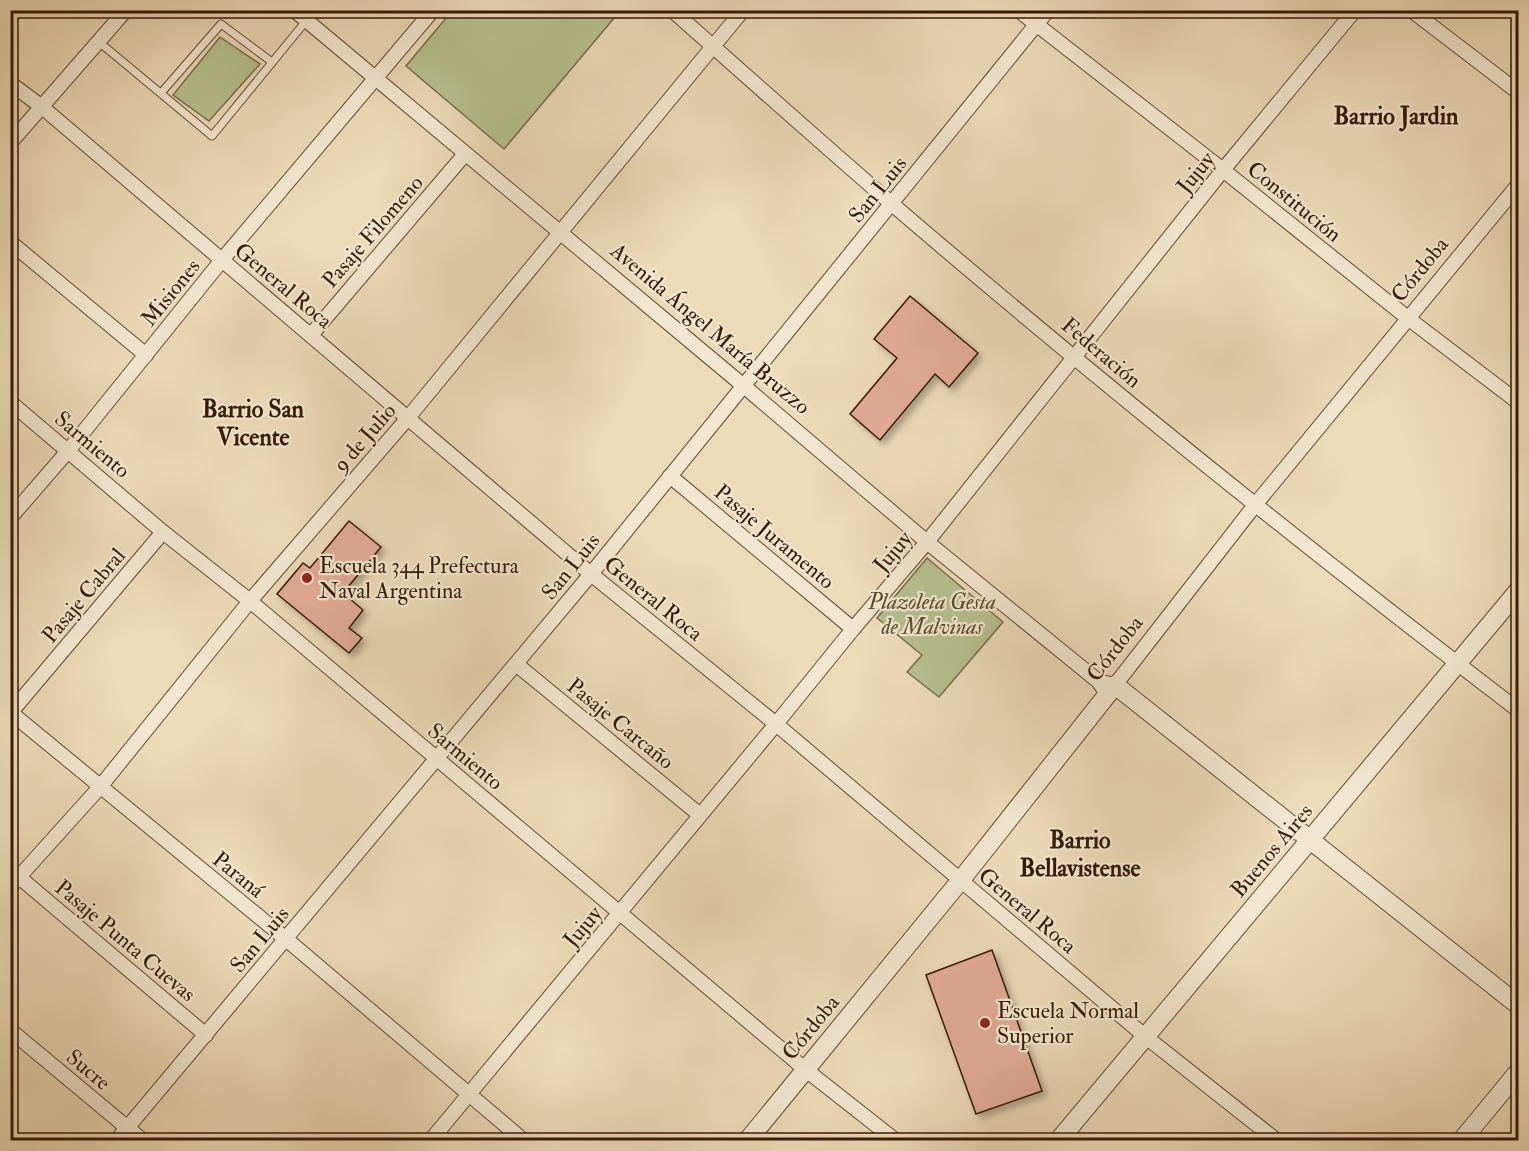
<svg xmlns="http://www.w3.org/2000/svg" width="1529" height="1151" font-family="'IM FELL Double Pica',serif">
	<defs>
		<filter id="shadow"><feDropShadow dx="4.5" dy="4.5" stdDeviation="3" flood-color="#0004"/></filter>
	</defs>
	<rect width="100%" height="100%" fill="#eddab8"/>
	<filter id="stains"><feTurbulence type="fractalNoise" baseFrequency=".00333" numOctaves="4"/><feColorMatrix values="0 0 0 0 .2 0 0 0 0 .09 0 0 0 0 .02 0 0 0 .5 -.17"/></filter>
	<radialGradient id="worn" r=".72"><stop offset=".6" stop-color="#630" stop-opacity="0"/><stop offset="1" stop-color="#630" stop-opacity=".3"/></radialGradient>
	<g fill="#b6c090" stroke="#766c4a" stroke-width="1.5">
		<path d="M452,11V10L620,11L504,149L406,66Z"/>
		<path d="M220,37L260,64L209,121L173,95Z"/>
		<path d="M927,558L1003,622L939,697L907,672L922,655L877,618Z"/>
	</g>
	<g fill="#e2ab97" stroke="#361903" stroke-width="1.5" filter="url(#shadow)">
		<path d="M910,296L978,353L949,387L935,374L880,440L850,414L897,358L874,339Z"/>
		<path d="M349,521L381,547L343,593L363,610L349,628L362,638L349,653L277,594L303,563L310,568Z"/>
		<path d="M992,950L1042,1091L976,1114L926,975Z"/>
	</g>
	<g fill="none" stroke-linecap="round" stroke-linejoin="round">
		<defs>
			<g id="service">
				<path d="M99,42L212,136L306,21"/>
				<path d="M161,93L221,24L272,62"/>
			</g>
			<g id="minor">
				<path d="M294,10L745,387L927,542L1098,681L1108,695"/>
				<path d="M672,10C745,75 818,140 892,204C1096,379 1305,547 1518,710"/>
				<path d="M1018,10L1223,170L1409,319L1518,402"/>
				<path d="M1411,10L1518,92"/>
				<path d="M10,83L42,107L591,574L776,724L1146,1037L1276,1140"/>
				<path d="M10,143L126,10"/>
				<path d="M10,242L146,355"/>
				<path d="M311,335L465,154"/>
				<path d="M10,402L163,532L250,601L806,1070L895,1140"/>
				<path d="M670,476L853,629"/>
				<path d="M10,518L68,451L222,260L433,10"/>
				<path d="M516,664L700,815"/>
				<path d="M1106,683L1115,685L1255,505L1518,185"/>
				<path d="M10,712L286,939L523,1140"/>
				<path d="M11,712L163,532"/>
				<path d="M19,877L206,1035"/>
				<path d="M10,887L100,787L250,601L407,419L743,10"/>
				<path d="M10,1030L142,1140"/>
				<path d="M117,1140L591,574L1048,10"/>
				<path d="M431,1140L776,724L853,629L927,542L1223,170L1355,10"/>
			</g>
			<g id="tertiary">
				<path d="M748,1140L960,881L1115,685L1518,1005"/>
				<path d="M1059,1140L1518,591"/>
				<path d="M1462,1140L1518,1072"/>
			</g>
		</defs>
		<use href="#service" stroke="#644930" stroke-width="9"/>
		<use href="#minor" stroke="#644930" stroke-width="16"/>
		<use href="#tertiary" stroke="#644930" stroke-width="20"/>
		<use href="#service" stroke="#f3e7d1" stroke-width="7"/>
		<use href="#minor" stroke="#f3e7d1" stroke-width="14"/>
		<use href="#tertiary" stroke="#f3e7d1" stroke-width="18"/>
	</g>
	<g fill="#8f2418" stroke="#f3e7d1" stroke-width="2">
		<circle cx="307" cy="578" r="6"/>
		<circle cx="985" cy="1023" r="6"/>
	</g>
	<g text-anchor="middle" stroke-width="4.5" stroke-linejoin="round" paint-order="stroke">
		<g font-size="22" fill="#361903" stroke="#f3e7d1">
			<text transform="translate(1195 172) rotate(-51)" y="8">Jujuy</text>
			<text transform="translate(877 189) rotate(-51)" y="8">San Luis</text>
			<text transform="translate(1295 201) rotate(39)" y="8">Constitución</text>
			<text transform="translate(372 231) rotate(-49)" y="8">Pasaje Filomeno</text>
			<text transform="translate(1419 269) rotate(-51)" y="8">Córdoba</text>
			<text transform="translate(284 285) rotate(40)" y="8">General Roca</text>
			<text transform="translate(170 292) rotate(-51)" y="8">Misiones</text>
			<text transform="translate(711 328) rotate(40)" y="8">Avenida Ángel María Bruzzo</text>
			<text transform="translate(1102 352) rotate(40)" y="8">Federación</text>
			<text transform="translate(364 437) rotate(-49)" y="8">9 de Julio</text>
			<text transform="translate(93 444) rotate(40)" y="8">Sarmiento</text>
			<text transform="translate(775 536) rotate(40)" y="8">Pasaje Juramento</text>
			<text transform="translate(892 551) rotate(-50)" y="8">Jujuy</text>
			<text transform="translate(570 566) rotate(-51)" y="8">San Luis</text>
			<text transform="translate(83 595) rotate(-50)" y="8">Pasaje Cabral</text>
			<text transform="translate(654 598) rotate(39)" y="8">General Roca</text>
			<text transform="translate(1114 648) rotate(-52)" y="8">Córdoba</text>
			<text transform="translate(621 723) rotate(39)" y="8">Pasaje Carcaño</text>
			<text transform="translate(466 756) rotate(40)" y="8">Sarmiento</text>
			<text transform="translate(1271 850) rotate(-50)" y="8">Buenos Aires</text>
			<text transform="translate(239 874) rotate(39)" y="8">Paraná</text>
			<text transform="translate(1028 910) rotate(40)" y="8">General Roca</text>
			<text transform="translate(582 926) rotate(-50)" y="8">Jujuy</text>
			<text transform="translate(259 939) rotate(-50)" y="8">San Luis</text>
			<text transform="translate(126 940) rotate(40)" y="8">Pasaje Punta Cuevas</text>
			<text transform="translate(810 1027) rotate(-51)" y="8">Córdoba</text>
			<text transform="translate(89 1069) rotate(40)" y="8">Sucre</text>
		</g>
		<g font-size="22" fill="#361903" stroke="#f3e7d1" text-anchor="start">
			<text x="319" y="573">Escuela 344 Prefectura<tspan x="319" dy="25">Naval Argentina</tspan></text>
			<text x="997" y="1018">Escuela Normal<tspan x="997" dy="25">Superior</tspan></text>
		</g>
		<g font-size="22" font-style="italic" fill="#5c4b2d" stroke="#f3e7d1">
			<text x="932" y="609">Plazoleta Gesta<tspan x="932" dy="25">de Malvinas</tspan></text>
		</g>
		<g font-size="24" font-weight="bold" fill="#361903" stroke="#f3e7d1">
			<text x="1396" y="124">Barrio Jardin</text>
			<text x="253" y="417">Barrio San<tspan x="253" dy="28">Vicente</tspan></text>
			<text x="1080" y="848">Barrio<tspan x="1080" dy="28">Bellavistense</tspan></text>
		</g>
	</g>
	<rect width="1529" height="1151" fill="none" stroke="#eddab8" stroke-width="36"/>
	<rect x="12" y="12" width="1505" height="1127" fill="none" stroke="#361903" stroke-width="3"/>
	<rect x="18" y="18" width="1493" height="1115" fill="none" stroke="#361903" stroke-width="1.5"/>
	<rect width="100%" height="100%" filter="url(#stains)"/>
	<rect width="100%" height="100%" fill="url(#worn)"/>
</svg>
